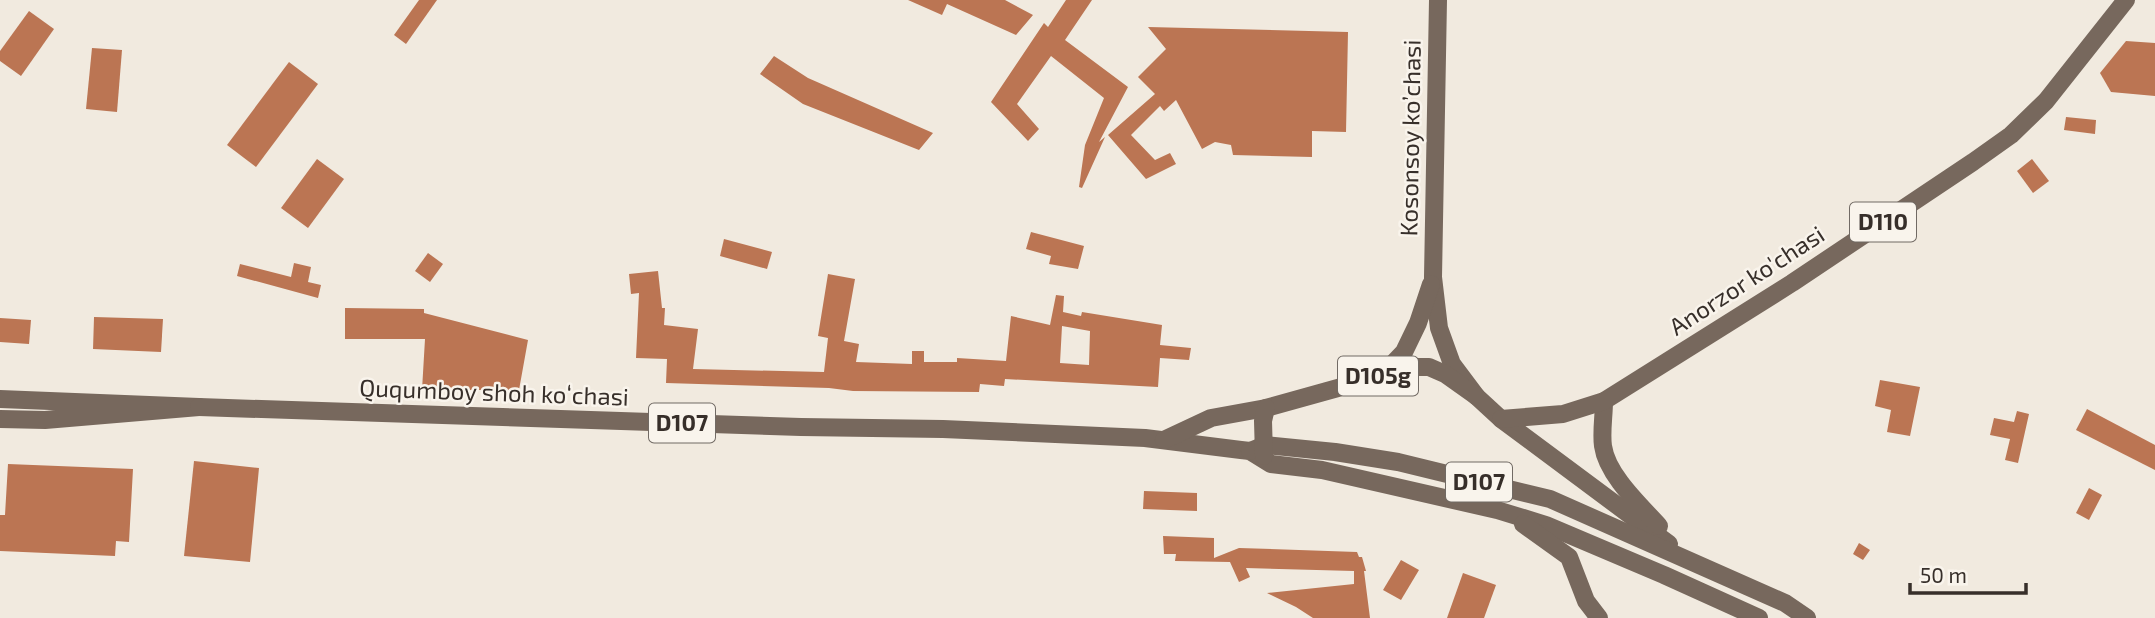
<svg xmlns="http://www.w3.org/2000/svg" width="2155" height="618" font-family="'Exo 2',sans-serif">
	<rect width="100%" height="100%" fill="#f1eadf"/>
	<g fill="#bb7553" fill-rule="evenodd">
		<path d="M419,0H437L406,44L394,35Z"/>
		<path d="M908,0H1005L1033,15L1016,35L947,4L942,15Z"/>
		<path d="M1066,0H1092L1065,40L1128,87L1099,142L1105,137L1082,188L1079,187L1085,145L1104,98L1051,56L1017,104L1039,129L1028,141L991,102L1044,23L1048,27Z"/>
		<path d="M29,11L54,29L21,76L0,61V51Z"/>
		<path d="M1148,27L1348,32L1346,132L1312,131V157L1233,155L1231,145L1215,142L1202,149L1176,100L1164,111L1160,106L1131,135L1155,160L1170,153L1176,164L1146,179L1108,135L1155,94L1138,77L1166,49Z"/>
		<path d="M2126,41L2155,43V96L2111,92L2100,73Z"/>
		<path d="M92,48L122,50L117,112L86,109Z"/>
		<path d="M774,56L808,78L933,133L919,150L803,104L760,74Z"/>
		<path d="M289,62L318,84L256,167L227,145Z"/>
		<path d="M2066,117L2096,120L2095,134L2064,130Z"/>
		<path d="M317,159L344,179L308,228L281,208Z"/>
		<path d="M2032,159L2049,181L2033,193L2017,171Z"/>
		<path d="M1031,232L1084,246L1078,269L1049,264L1051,256L1026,249Z"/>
		<path d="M724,239L772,252L767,269L720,256Z"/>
		<path d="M428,253L443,264L430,282L415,271Z"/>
		<path d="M294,263L311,267L308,282L321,285L318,298L237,276L240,264L291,277Z"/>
		<path d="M658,271L662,308H665L664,325L698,329L693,369L824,372L828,338L818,336L828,274L855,279L844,341L859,344L856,362L912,364V351H924V362H957V358L1006,361L1011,316L1050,325L1056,295L1064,296L1063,312L1081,316L1082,312L1162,325L1160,345L1191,348L1189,360L1160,358L1158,387L1005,379L1004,386L980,384L979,392L853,391L829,388L666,383L667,359L636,358L639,293L631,294L629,274ZM1062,326L1090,331L1089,365L1060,363Z"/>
		<path d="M345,308L424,309V313L528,340L519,390H422L425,339H345Z"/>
		<path d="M94,317L163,319L161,352L93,349Z"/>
		<path d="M0,318L31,320L29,344L0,342Z"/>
		<path d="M1880,380L1920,387L1910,436L1887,432L1891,410L1875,406Z"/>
		<path d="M2087,409L2155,445V470L2076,430Z"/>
		<path d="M2017,411L2029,414L2018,463L2005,460L2010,439L1990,435L1994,418L2014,422Z"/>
		<path d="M194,461L259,468L250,562L184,556Z"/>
		<path d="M8,464L133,469L129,542L116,541L115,556L0,551V515H5Z"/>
		<path d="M2089,488L2102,495L2089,520L2076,513Z"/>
		<path d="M1144,491L1197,493V511L1143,509Z"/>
		<path d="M1163,536L1214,538V558L1239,548L1357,552L1359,557H1362L1366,571H1364L1370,618H1313L1296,607L1267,593L1354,584V571L1246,568L1250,577L1239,582L1230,562L1175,561L1176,554H1164Z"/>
		<path d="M1859,543L1870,550L1863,560L1853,554Z"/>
		<path d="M1401,560L1419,570L1401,600L1383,590Z"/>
		<path d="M1463,573L1496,585L1484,618H1447Z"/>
	</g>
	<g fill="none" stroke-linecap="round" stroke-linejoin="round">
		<g stroke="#77685d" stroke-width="18">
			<path d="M1438,0L1433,277L1439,328L1452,364L1476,396"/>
			<path d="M1381,376L1414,367H1429L1445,374L1476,396L1501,419L1669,544"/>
			<path d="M0,399L199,407L45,420L0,419"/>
			<path d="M1604,401C1604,416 1601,432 1603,446C1607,475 1640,505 1659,526"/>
			<path d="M199,407L801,427L943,429L1145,438L1241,450L1250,451L1271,464L1322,470L1497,510L1546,525L1664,575L1759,618"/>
			<path d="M1501,419L1563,414L1604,401L1792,283L1973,162L2011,135L2046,101L2126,0"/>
			<path d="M1164,440L1211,418L1266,408L1381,376L1404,352L1418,323L1431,284"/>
			<path d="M1250,451L1265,445L1335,452L1398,462L1550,499L1785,603L1807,618"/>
			<path d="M1264,456L1263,421L1266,408"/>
			<path d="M1523,524L1569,557L1586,601L1599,618"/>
		</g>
	</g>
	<g text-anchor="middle" stroke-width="5" stroke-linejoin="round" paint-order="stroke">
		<g fill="#f9f4ec" stroke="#716a64" stroke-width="2">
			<rect x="1850" y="202.5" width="66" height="39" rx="5"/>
			<rect x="1338" y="356.5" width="80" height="39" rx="5"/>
			<rect x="649" y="403.5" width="66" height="39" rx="5"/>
			<rect x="1446" y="462.5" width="66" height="39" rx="5"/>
		</g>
		<g font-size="23" font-weight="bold" fill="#372f2a">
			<text x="1883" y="230">D110</text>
			<text x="1378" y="384">D105g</text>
			<text x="682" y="431">D107</text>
			<text x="1479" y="490">D107</text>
		</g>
		<g font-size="24" fill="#372f2a" stroke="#f9f4ec">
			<text transform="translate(1411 138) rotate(-89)" y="8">Kosonsoy ko’chasi</text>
			<text transform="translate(1747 281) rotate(-33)" y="8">Anorzor ko'chasi</text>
			<text transform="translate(494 393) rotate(2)" y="8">Ququmboy shoh koʻchasi</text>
		</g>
	</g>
	<path d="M1910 583v10h116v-10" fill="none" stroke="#372f2a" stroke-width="3.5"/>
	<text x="1920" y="583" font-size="21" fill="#372f2a" stroke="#f9f4ec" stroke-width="5" paint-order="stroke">50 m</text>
</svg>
